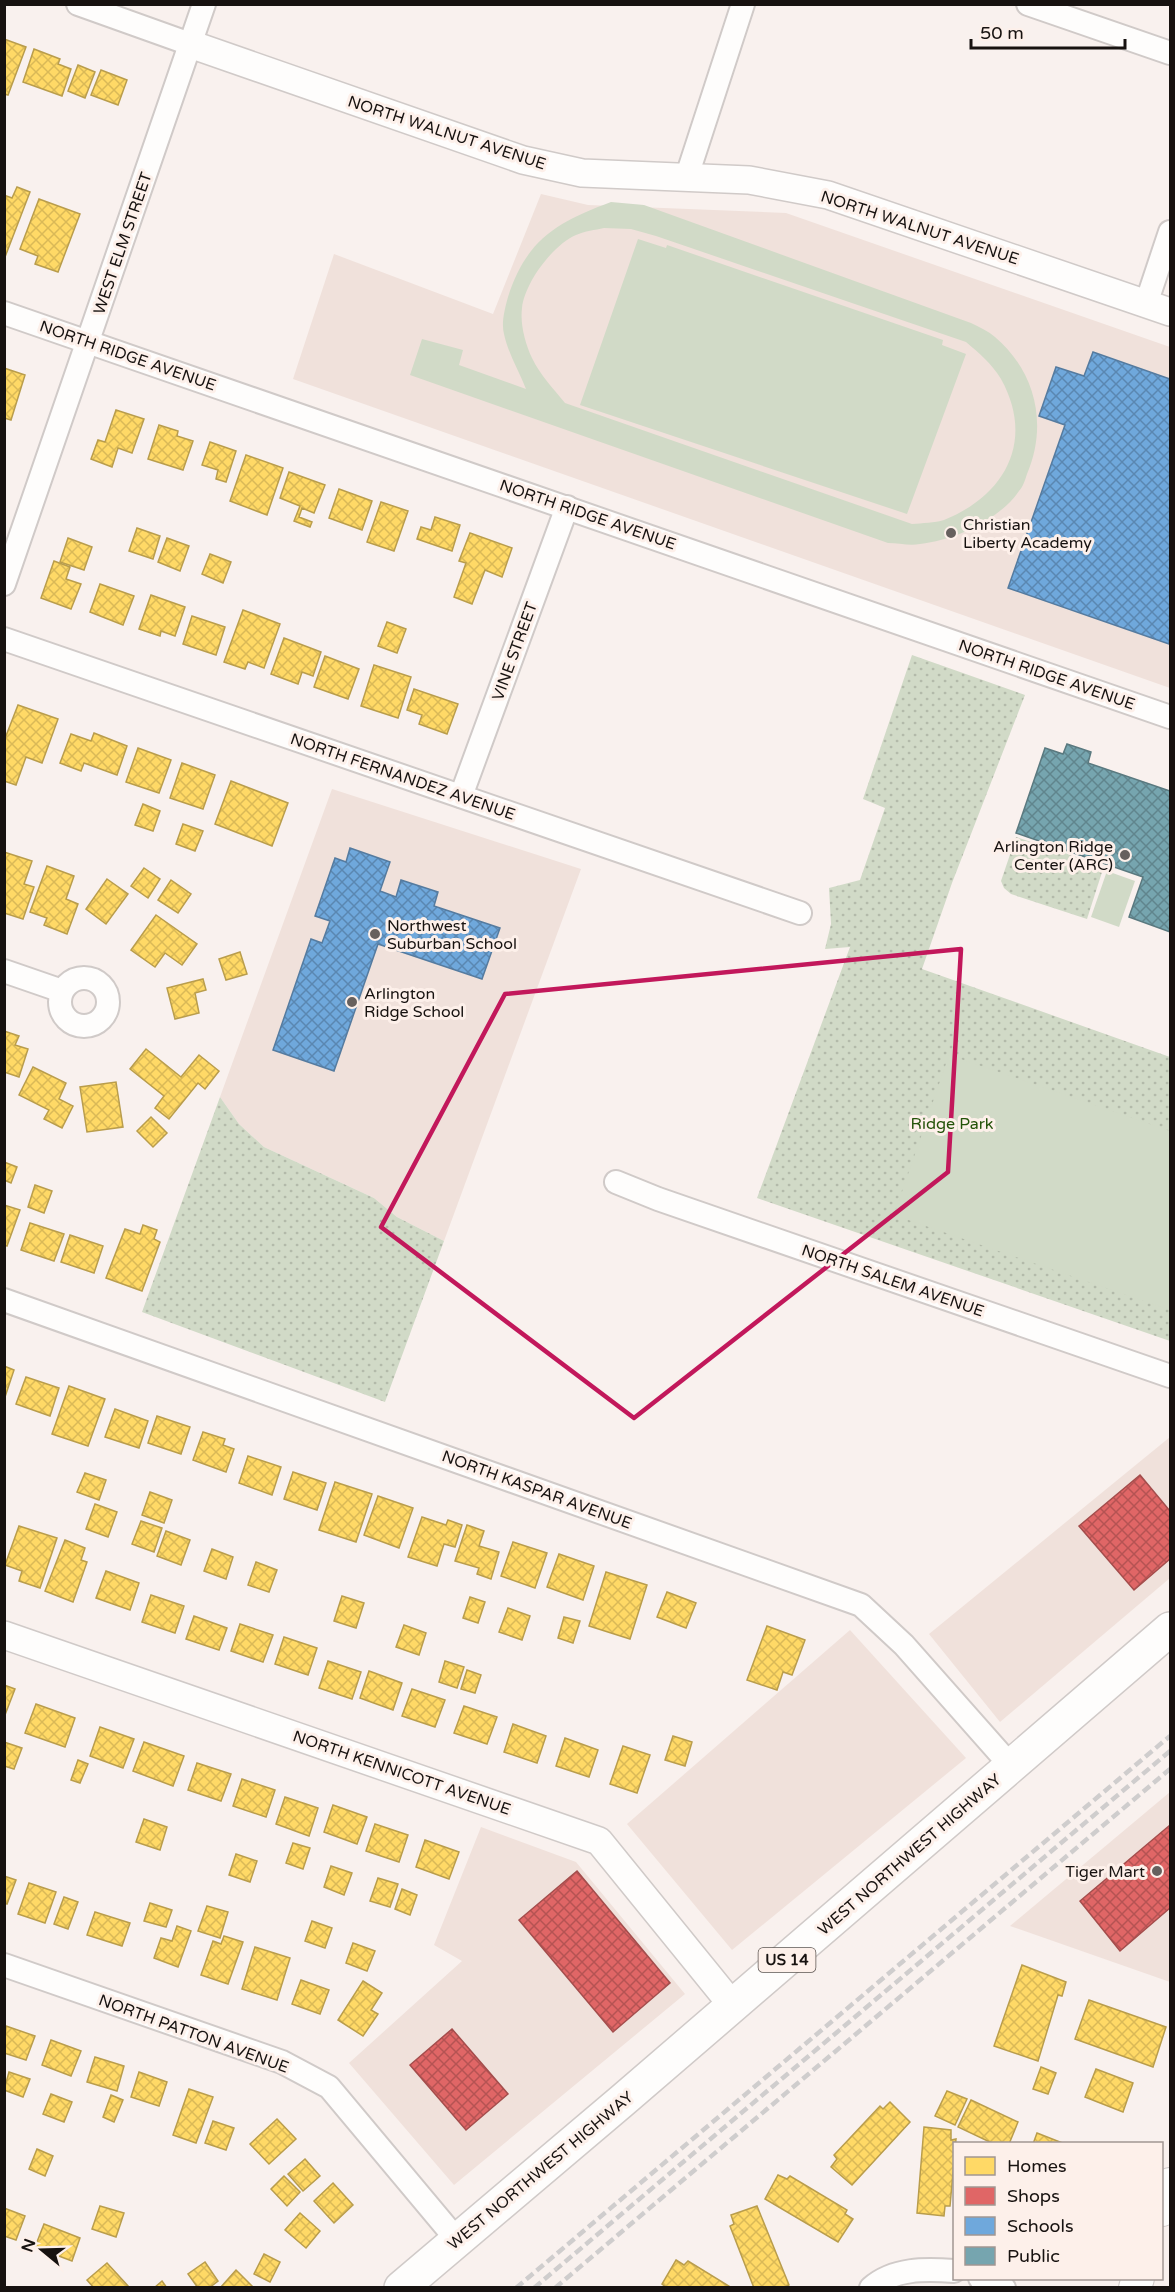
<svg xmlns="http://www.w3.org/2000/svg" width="1175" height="2292" font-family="'Varela Round',sans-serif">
	<defs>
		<pattern id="grass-dots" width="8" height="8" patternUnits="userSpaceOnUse" patternTransform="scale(1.5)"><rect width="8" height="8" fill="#d1dac7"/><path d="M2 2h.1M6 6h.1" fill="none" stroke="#b3baaa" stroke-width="1.8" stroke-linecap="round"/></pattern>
		<pattern id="homes-cross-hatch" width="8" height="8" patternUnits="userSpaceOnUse" patternTransform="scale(1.5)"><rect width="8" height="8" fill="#ffd966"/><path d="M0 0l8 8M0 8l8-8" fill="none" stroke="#dab957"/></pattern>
		<pattern id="shops-cross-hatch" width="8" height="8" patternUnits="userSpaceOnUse" patternTransform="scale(1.5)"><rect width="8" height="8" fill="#e06666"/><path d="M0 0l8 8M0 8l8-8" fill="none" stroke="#b55353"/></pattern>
		<pattern id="schools-cross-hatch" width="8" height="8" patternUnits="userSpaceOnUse" patternTransform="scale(1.5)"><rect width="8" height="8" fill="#6fa8dc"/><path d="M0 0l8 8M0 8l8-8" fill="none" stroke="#5a87b1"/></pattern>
		<pattern id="public-cross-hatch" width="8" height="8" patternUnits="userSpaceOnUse" patternTransform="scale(1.5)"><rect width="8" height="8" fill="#76a5af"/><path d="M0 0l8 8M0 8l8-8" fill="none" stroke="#60858d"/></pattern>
	</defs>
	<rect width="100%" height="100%" fill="#f9f1ee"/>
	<g fill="#f0e1db">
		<path d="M541,194L588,205L786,213L1170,347V688L293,379L334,254L493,314Z"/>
		<path d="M332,789L581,869L444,1241L397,1217L374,1198L264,1147L239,1124L220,1097Z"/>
		<path d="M1170,1437V1578L1000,1722L929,1634Z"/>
		<path d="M850,1630L966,1758L732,1950L627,1824Z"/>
		<path d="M1170,1792V1982L1010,1926Z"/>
		<path d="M481,1827L576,1862L685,1994L454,2185L349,2063L462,1961L434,1945Z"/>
	</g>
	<g fill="url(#grass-dots)">
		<path d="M912,655L1025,695L952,883L922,969L1170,1057V1341L757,1198L850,947L825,949L831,924L829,888L860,880L885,808L863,799Z"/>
		<path d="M1016,837L1104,866L1087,919L1011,894L1004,888L1001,881Z"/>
		<path d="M220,1097L239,1124L264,1147L374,1198L397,1217L444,1241L385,1402L142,1312Z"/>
	</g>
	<g fill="#d1dac7" fill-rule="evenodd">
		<path d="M611,202L644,205L971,323C979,327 988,331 995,337C1036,372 1048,425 1027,474C1025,480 1023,487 1019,491C999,520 955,540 920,544C910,546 898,543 888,543L410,375L422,339L463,350L459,365L526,389C519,371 508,353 504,334C501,323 505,308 508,297C526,240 557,222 611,202ZM604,228L631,229L656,236L966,342C979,353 992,364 1001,379C1035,440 1006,495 944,520C935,523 922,523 912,524L565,403C553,388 540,375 532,358C525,343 520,324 522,308C525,282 553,245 576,235C585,231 595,230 604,228Z"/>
		<path d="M638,239L666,248L667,245L943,340L942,345L966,354L907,514L580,405Z"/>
		<path d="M1107,871L1135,881L1119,927L1091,917Z"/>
		<path d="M949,1055L1170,1131V1310L894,1215Z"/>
	</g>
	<g fill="url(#homes-cross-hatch)" stroke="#b99d4c" stroke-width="1.5">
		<path d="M4,39L26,47L8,95L4,94Z"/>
		<path d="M34,49L60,59L58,64L71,69L62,96L23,82Z"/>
		<path d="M78,65L95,72L85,98L68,91Z"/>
		<path d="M101,70L127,80L118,105L91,95Z"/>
		<path d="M17,187L30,192L5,257L4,195L12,198Z"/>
		<path d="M39,199L80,214L58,272L35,264L38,256L20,249Z"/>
		<path d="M4,368L25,375L11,420L4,418Z"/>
		<path d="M116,410L144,419L132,453L118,448L112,467L91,459L98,440L105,442Z"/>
		<path d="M159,425L178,431L177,436L193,441L183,470L148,459Z"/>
		<path d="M210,442L236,451L226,482L216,479L218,470L202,465Z"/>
		<path d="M246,455L283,468L267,515L230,501Z"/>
		<path d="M289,472L325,485L314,513L302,508L299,517L312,522L310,527L294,521L300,506L280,498Z"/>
		<path d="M339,489L372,501L362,530L329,518Z"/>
		<path d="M381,502L408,511L394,551L367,542Z"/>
		<path d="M435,517L460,525L452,551L417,539L421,527L431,530Z"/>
		<path d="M137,528L160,536L153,559L129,551Z"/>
		<path d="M470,533L512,548L502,577L485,570L472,604L454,597L466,563L459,561Z"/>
		<path d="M68,538L92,547L84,570L60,562Z"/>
		<path d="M167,538L189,546L180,571L158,562Z"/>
		<path d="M210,554L231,562L223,583L202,574Z"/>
		<path d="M54,561L70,567L66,579L81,584L71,609L41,598Z"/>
		<path d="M100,584L134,596L123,625L90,612Z"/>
		<path d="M151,595L185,607L175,636L161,631L160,636L139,629Z"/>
		<path d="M243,610L280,624L264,668L248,662L245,669L224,662Z"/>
		<path d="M192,616L225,627L216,655L183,644Z"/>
		<path d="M387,622L406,629L397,653L378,646Z"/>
		<path d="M284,638L321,652L313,676L302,672L298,684L271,674Z"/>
		<path d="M325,656L359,669L348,699L314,687Z"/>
		<path d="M374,665L411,677L398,718L361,706Z"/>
		<path d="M414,689L458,704L447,734L419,724L422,715L407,710Z"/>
		<path d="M18,705L58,719L42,763L26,757L16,785L4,781V741Z"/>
		<path d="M94,733L127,746L117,775L84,763L81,771L60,763L71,734L91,741Z"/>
		<path d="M138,748L171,760L159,793L126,782Z"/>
		<path d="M182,763L215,775L203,809L170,798Z"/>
		<path d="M231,781L288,803L272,846L215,824Z"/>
		<path d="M143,804L160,811L153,831L135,825Z"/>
		<path d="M183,824L203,831L195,851L176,844Z"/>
		<path d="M4,852L32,861L24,884L34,887L23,919L4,913Z"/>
		<path d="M47,866L74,876L66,899L78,904L67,934L44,925L47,918L30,912Z"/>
		<path d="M144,868L160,879L148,898L131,886Z"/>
		<path d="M107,879L128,894L106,924L86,909Z"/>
		<path d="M171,880L191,894L178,913L158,900Z"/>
		<path d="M156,915L197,944L182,965L165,953L155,967L131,950Z"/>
		<path d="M240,952L247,974L226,980L219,959Z"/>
		<path d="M203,979L206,990L195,993L199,1013L175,1019L167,988Z"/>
		<path d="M4,1031L19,1036L15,1045L28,1049L19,1077L4,1072Z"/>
		<path d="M146,1049L181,1077L199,1055L219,1071L205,1089L198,1083L169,1119L155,1108L164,1096L130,1069Z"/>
		<path d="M33,1067L66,1083L59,1099L73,1106L62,1128L44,1119L49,1110L19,1095Z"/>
		<path d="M116,1082L123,1127L87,1132L80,1087Z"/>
		<path d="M151,1117L167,1133L153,1147L137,1131Z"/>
		<path d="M4,1162L17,1167L11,1183L4,1180Z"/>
		<path d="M35,1185L52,1191L44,1213L28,1207Z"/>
		<path d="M4,1205L20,1210L7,1246L4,1245Z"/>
		<path d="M30,1223L64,1234L54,1261L21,1250Z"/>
		<path d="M143,1225L157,1230L154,1239L160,1242L142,1291L106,1278L125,1229L140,1234Z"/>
		<path d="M70,1235L103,1246L94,1273L61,1262Z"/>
		<path d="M4,1366L14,1370L5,1397H4Z"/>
		<path d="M26,1377L59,1388L50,1416L16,1404Z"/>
		<path d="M69,1386L105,1399L88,1446L52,1434Z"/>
		<path d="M115,1409L148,1421L139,1448L105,1437Z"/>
		<path d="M157,1416L190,1427L181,1454L148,1443Z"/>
		<path d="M203,1432L225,1439L223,1445L234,1449L226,1472L193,1460Z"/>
		<path d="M248,1456L281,1467L272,1495L239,1483Z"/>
		<path d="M293,1472L326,1483L317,1510L284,1499Z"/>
		<path d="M85,1473L106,1480L99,1500L77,1492Z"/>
		<path d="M335,1482L372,1494L356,1542L319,1530Z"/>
		<path d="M150,1492L172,1500L164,1523L142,1515Z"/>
		<path d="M378,1496L413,1508L399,1548L364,1535Z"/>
		<path d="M95,1504L117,1512L108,1537L86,1529Z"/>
		<path d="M422,1517L446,1525L448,1520L462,1525L455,1547L444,1544L437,1566L408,1557Z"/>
		<path d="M141,1521L162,1528L154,1552L132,1544Z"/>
		<path d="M467,1525L484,1531L479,1546L499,1552L491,1579L477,1574L479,1568L455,1561Z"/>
		<path d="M19,1526L57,1538L40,1588L19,1581L22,1571L5,1565Z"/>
		<path d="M166,1531L190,1540L181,1565L157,1556Z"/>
		<path d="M65,1540L85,1548L81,1560L87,1562L73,1602L45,1591Z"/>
		<path d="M513,1542L547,1553L535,1588L501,1576Z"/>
		<path d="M212,1549L233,1557L226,1579L204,1571Z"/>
		<path d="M559,1554L594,1566L583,1600L547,1587Z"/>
		<path d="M256,1562L277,1570L269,1592L248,1585Z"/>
		<path d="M106,1571L139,1583L130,1610L96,1598Z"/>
		<path d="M606,1572L647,1585L630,1639L589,1626Z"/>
		<path d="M667,1592L696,1603L686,1628L657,1617Z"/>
		<path d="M151,1595L184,1606L175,1633L142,1622Z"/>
		<path d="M342,1596L364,1603L356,1628L334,1621Z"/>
		<path d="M470,1597L485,1602L478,1623L463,1618Z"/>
		<path d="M508,1608L530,1616L522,1640L499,1632Z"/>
		<path d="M194,1616L227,1628L219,1650L186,1639Z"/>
		<path d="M564,1617L580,1621L573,1643L558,1638Z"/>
		<path d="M240,1624L273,1635L263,1662L231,1651Z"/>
		<path d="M404,1625L426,1633L419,1655L396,1647Z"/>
		<path d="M767,1626L805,1640L792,1675L783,1672L777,1690L747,1680Z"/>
		<path d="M284,1637L317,1648L308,1675L275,1664Z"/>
		<path d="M328,1661L361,1672L352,1699L319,1688Z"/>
		<path d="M445,1661L464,1667L457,1688L439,1682Z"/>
		<path d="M467,1670L481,1675L475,1693L461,1689Z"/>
		<path d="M369,1671L402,1683L393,1710L360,1698Z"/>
		<path d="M4,1685L15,1689L5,1715L4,1714Z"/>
		<path d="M412,1689L445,1700L435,1727L402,1716Z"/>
		<path d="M36,1704L75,1718L65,1747L25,1733Z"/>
		<path d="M464,1706L497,1717L487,1744L454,1733Z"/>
		<path d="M513,1724L546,1736L537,1763L504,1752Z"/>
		<path d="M100,1727L134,1739L123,1768L90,1756Z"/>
		<path d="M673,1736L692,1742L685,1766L665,1760Z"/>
		<path d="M565,1738L598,1750L589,1777L556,1766Z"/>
		<path d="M4,1742L22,1748L14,1769L4,1766Z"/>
		<path d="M144,1742L184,1756L173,1786L133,1771Z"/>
		<path d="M623,1746L650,1755L637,1793L610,1784Z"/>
		<path d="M78,1760L88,1764L80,1783L71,1780Z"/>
		<path d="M197,1763L231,1774L221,1801L188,1790Z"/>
		<path d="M242,1779L275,1790L266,1817L233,1806Z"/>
		<path d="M285,1797L318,1808L309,1836L276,1824Z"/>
		<path d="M333,1805L367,1817L357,1844L324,1832Z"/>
		<path d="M144,1819L167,1827L160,1850L136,1842Z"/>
		<path d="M375,1824L408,1835L399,1862L366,1851Z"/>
		<path d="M425,1840L459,1852L449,1879L416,1867Z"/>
		<path d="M293,1843L310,1848L303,1869L286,1863Z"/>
		<path d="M236,1854L257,1861L250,1882L229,1875Z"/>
		<path d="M331,1866L352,1873L344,1895L324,1887Z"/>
		<path d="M4,1876L16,1880L7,1904L4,1903Z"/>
		<path d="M378,1878L398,1884L390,1907L370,1901Z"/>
		<path d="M29,1883L56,1892L45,1923L18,1914Z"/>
		<path d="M402,1889L417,1895L410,1915L395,1909Z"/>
		<path d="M64,1897L78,1902L68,1929L54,1924Z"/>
		<path d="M150,1903L172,1910L166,1927L144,1921Z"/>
		<path d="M207,1906L228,1912L220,1938L198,1931Z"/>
		<path d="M95,1912L130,1923L122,1946L87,1935Z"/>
		<path d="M312,1921L332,1928L325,1948L305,1941Z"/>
		<path d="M177,1926L191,1931L178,1967L154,1958L161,1938L172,1941Z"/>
		<path d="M224,1936L243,1942L228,1984L201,1975L213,1941L221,1944Z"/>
		<path d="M353,1943L375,1951L367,1971L346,1963Z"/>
		<path d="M255,1947L290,1958L277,2000L242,1989Z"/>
		<path d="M1022,1965L1066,1982L1062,1996L1058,1995L1038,2061L994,2046Z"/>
		<path d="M301,1980L329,1990L320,2014L292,2004Z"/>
		<path d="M363,1981L382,1993L371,2010L378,2014L363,2036L338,2020Z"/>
		<path d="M1089,2000L1166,2027L1153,2067L1075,2039Z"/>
		<path d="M6,2026L35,2036L26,2060L4,2053Z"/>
		<path d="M51,2040L81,2051L71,2076L42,2065Z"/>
		<path d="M95,2057L124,2066L117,2091L87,2082Z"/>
		<path d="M1041,2067L1056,2073L1048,2094L1033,2089Z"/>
		<path d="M1096,2069L1133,2083L1123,2112L1085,2097Z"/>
		<path d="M9,2072L30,2079L23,2097L4,2090Z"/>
		<path d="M139,2072L167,2082L159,2106L131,2097Z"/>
		<path d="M189,2089L213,2097L196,2143L173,2135Z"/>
		<path d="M947,2091L967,2099L955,2125L935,2116Z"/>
		<path d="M51,2094L72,2102L64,2122L43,2114Z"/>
		<path d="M111,2095L123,2100L114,2122L103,2117Z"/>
		<path d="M971,2100L1018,2122L1009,2144H994L958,2127Z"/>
		<path d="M890,2102L910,2122L852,2185L831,2167L837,2159L834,2155L880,2106L883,2109Z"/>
		<path d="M277,2119L296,2139L269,2164L250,2144Z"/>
		<path d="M213,2121L234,2128L226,2150L205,2143Z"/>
		<path d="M924,2127L951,2130V2140L956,2139L950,2206H945L944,2216L917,2213Z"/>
		<path d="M1037,2133L1065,2144H1033Z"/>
		<path d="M37,2149L53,2156L45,2176L29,2169Z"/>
		<path d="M305,2159L320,2176L303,2191L288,2174Z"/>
		<path d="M778,2175L787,2179L790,2176L847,2210L845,2214L853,2219L838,2242L765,2199Z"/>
		<path d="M284,2176L300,2192L287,2206L271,2189Z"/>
		<path d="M333,2183L353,2205L334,2223L314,2201Z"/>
		<path d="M100,2206L124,2213L116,2237L92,2229Z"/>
		<path d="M757,2206L789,2285L784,2288H754L730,2226L734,2224L731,2215Z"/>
		<path d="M4,2208L25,2216L16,2240L4,2236Z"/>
		<path d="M300,2213L320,2231L306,2248L285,2230Z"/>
		<path d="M44,2224L80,2238L72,2261L35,2247Z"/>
		<path d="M264,2254L280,2262L270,2282L254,2274Z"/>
		<path d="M676,2260L684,2265L688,2261L732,2288H667L662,2284Z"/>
		<path d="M205,2262L218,2281L209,2288H198L188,2274Z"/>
		<path d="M107,2263L128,2286L127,2288H94L87,2280Z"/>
		<path d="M236,2270L254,2288H220Z"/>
		<path d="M162,2281L167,2288H154Z"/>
	</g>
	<g fill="url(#shops-cross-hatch)" stroke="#a44d4c" stroke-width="1.5">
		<path d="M1140,1475L1170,1511V1559L1134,1590L1079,1526Z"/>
		<path d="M1170,1825V1908L1120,1951L1080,1901Z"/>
		<path d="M577,1871L670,1983L613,2032L519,1920Z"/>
		<path d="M452,2029L508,2094L466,2130L410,2065Z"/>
	</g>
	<g fill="url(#schools-cross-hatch)" stroke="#557b9f" stroke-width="1.5">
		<path d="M1093,352L1170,379V638L1169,644L1008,588L1065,425L1039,416L1056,367L1084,376Z"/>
		<path d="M350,848L390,862L380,891L396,897L401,880L438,892L434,906L500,928L482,979L378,944L334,1071L273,1050L311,939L322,943L330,921L315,916L335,858L346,862Z"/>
	</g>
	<path fill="url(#public-cross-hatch)" stroke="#5a797f" stroke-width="1.5" d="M1067,744L1091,752L1088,763L1170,791V932L1129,917L1143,877L1016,833L1045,748L1063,754Z"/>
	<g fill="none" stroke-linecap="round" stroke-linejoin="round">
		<defs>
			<g id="minor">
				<path d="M78,4L190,44"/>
				<path d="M1028,4L1170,53"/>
				<path d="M686,179L743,4"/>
				<path d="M1146,304L1170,232"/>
				<path d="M4,313L1170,717"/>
				<path d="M4,584L204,4"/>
				<path d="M4,639L800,913"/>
				<path d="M461,796L567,507"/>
				<path d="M4,971L62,991"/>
				<circle cx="84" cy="1002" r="24"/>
				<path d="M616,1182L658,1199L1170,1376"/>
				<path d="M4,1300L861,1605L904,1645L1011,1766"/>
				<path d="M4,1965L282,2062L329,2087L457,2240"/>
				<path d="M980,2278L1004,2288"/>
				<path d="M871,2288C894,2268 925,2269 954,2271"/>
			</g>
			<g id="tertiary">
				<path d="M190,44L523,160L582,173L749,180L828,195L1170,312"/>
				<path d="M4,1635L599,1841L733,2006"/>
			</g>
			<g id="secondary">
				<path d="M1162,2210L1170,2184"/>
				<path d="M1135,2288L1138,2278"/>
			</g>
			<path id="primary" d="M401,2288L623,2100L1170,1629"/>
		</defs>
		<use href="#minor" stroke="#d0cac8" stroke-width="26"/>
		<use href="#tertiary" stroke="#d0cac8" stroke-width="30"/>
		<use href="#secondary" stroke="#d0cac8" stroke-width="34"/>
		<use href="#primary" stroke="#d0cac8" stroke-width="36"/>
		<use href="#minor" stroke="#fefdfc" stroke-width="22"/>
		<use href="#tertiary" stroke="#fefdfc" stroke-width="27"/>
		<use href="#secondary" stroke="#fefdfc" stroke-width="32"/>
		<use href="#primary" stroke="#fefdfc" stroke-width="33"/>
		<g stroke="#cfcdcd" stroke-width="4.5" stroke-dasharray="9 4.5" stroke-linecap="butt">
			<path d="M516,2288L1170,1736"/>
			<path d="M534,2288L1170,1751"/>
			<path d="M555,2288L1170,1769"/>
		</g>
	</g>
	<path fill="none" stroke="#c2185b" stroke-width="4.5" stroke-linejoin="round" d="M961,949L948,1172L634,1418L381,1227L505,994Z"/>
	<g fill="#66605e" stroke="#fdf0ea" stroke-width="2">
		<circle cx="951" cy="533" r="6"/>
		<circle cx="1125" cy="855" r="6"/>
		<circle cx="375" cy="934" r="6"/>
		<circle cx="352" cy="1002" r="6"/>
		<circle cx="1157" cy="1871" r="6"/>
	</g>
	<g text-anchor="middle" stroke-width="6" stroke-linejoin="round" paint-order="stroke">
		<rect fill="#fdf0ea" stroke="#5c5551" stroke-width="1.5" x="758.5" y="1948" width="57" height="24" rx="4.5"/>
		<g font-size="15" font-weight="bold" fill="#171210">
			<text x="787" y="1965">US 14</text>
		</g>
		<g font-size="16" fill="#171210" stroke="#fdf0ea">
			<text transform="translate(447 132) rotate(18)" y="6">NORTH WALNUT AVENUE</text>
			<text transform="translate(920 227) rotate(18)" y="6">NORTH WALNUT AVENUE</text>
			<text transform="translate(122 243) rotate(-71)" y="6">WEST ELM STREET</text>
			<text transform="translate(128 355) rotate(19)" y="6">NORTH RIDGE AVENUE</text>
			<text transform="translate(588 514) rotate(19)" y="6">NORTH RIDGE AVENUE</text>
			<text transform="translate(514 651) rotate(-70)" y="6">VINE STREET</text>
			<text transform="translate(1047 674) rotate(19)" y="6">NORTH RIDGE AVENUE</text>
			<text transform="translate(403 776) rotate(19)" y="6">NORTH FERNANDEZ AVENUE</text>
			<text transform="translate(893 1280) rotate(19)" y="6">NORTH SALEM AVENUE</text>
			<text transform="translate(537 1489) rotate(20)" y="6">NORTH KASPAR AVENUE</text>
			<text transform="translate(402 1772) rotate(19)" y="6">NORTH KENNICOTT AVENUE</text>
			<text transform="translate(909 1854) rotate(-41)" y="6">WEST NORTHWEST HIGHWAY</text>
			<text transform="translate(194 2033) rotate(20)" y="6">NORTH PATTON AVENUE</text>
			<text transform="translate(540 2170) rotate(-40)" y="6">WEST NORTHWEST HIGHWAY</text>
		</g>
		<g font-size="16" fill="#171210" stroke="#fdf0ea" text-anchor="start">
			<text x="963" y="530">Christian<tspan x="963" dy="18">Liberty Academy</tspan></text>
			<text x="1113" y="852" text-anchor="end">Arlington Ridge<tspan x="1113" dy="18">Center (ARC)</tspan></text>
			<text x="387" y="931">Northwest<tspan x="387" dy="18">Suburban School</tspan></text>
			<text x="364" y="999">Arlington<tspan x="364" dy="18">Ridge School</tspan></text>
			<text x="1145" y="1877" text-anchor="end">Tiger Mart</text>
		</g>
		<g font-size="16" fill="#235309" stroke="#fdf0ea">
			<text x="952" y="1129">Ridge Park</text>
		</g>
	</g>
	<rect width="1175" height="2292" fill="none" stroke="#171210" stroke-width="12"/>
	<rect x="953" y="2142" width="210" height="138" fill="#fdf0ea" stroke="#a19793" stroke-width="1.5"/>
	<rect x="965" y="2157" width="30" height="18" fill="#ffd966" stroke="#a19793" stroke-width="1.5"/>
	<text x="1007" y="2172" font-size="18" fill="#171210">Homes</text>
	<rect x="965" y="2187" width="30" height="18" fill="#e06666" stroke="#a19793" stroke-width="1.5"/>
	<text x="1007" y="2202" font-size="18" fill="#171210">Shops</text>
	<rect x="965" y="2217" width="30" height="18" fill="#6fa8dc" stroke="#a19793" stroke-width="1.5"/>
	<text x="1007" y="2232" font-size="18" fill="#171210">Schools</text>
	<rect x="965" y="2247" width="30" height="18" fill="#76a5af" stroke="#a19793" stroke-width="1.5"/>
	<text x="1007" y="2262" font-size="18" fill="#171210">Public</text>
	<g transform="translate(42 2250) rotate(289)" stroke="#fdf0ea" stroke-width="4.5" paint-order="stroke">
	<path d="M0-4.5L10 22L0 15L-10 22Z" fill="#171210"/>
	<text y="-9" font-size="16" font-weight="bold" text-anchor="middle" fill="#171210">N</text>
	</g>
	<path d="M971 39v9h154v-9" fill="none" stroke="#171210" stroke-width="3"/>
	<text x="980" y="39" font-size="18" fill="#171210" stroke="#fdf0ea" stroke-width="4.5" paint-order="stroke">50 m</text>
</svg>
